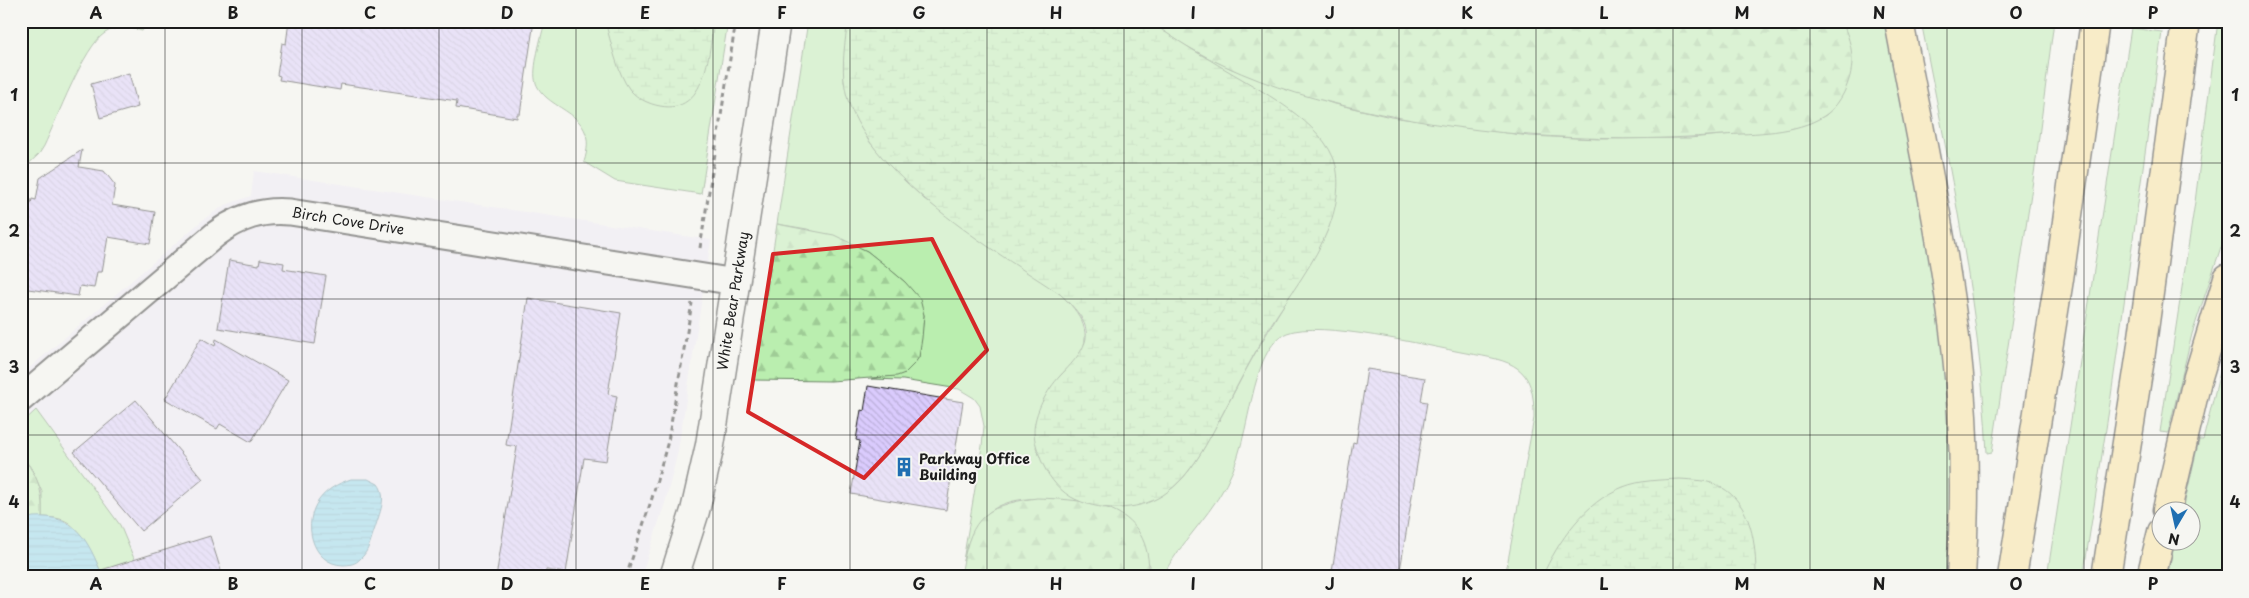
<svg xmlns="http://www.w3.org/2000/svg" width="2249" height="598" font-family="'Playpen Sans',sans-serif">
	<defs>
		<pattern id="forest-firs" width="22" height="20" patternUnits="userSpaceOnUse" patternTransform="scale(1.25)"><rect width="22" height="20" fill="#baeeaf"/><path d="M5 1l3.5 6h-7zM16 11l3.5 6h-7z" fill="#9fcc96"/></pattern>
		<pattern id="wetland-marsh" width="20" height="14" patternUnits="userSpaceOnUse" patternTransform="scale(1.25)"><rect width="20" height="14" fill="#baeeaf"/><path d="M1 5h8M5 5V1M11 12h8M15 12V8" fill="none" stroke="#9fcc96"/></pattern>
		<pattern id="water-rules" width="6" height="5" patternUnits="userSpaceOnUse" patternTransform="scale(1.25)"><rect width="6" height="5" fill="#8bd4ec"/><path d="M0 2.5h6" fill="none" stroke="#77b5ca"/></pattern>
		<pattern id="building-back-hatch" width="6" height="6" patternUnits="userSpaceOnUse" patternTransform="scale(1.25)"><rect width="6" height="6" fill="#dacbfd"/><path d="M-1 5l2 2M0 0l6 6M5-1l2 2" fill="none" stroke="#baaed8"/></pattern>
	</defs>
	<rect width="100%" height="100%" fill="#f6f6f2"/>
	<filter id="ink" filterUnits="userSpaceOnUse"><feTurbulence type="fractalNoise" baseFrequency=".02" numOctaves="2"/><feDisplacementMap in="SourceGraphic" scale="10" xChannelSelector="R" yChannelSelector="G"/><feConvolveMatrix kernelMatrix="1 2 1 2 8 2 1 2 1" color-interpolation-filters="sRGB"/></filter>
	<g filter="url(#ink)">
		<path fill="#eee9f5" d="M254,171L711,240L678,451L665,503L641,577H128L118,546L21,420V375L204,219L225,205L251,196Z"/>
		<g fill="#baeeaf" stroke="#6b8566">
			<path d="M21,21H150L142,31C129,27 117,25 105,33C84,46 56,121 44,146L39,154L21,171Z"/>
			<path d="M545,21H728L701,194L615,181L584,162C601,110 547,113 536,83C531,70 542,35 545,21Z"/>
			<path d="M808,21H848L844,60V82L868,140L893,169L924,199L1060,294C1080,312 1096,335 1076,360C1071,366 1064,371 1059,377C1052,386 1041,433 1036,447C1046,472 1057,491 1083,502C1024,495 978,492 963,561L982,446L984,426L980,406L974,398L959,389L903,380L871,379L905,373L919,357L924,315L905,282L867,251L807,229L777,224Z"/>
			<path d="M1841,21H1887C1903,107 1922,192 1935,278C1950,377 1953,477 1948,577H1505L1534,418C1535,365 1513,361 1466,353C1428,346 1320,320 1287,333C1276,337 1268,350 1263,361C1249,396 1247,435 1233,470C1217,510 1182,539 1162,577H1149L1150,565L1100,506C1129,509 1155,504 1177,484C1196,466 1208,440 1221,417C1237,387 1252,357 1270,328C1289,294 1313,262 1329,227L1273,99L1188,48L1232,69L1331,103L1391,117L1529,136L1599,139L1689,138L1788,129L1810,123L1826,115L1838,102L1845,28Z"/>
			<path d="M1921,21H2054L2035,167L1992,452L1987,453C1980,307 1949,165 1921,21Z"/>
			<path d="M2218,21H2228V226L2192,334L2168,433L2160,432L2195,202Z"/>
			<path d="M2131,28L2162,32L2110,403L2083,577H2047Z"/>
			<path d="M2228,340V577H2167L2175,541L2192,540V510H2183L2199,440H2203Z"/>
			<path d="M36,410L120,525L135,561L103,577C96,560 84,534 69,523C62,518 50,517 42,517V492L32,469L21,455V424Z"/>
		</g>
		<g fill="url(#forest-firs)" stroke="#6b8566">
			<path d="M1149,21H1841C1850,37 1855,57 1850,76C1846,91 1838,107 1824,116C1795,134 1755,133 1722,135C1591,145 1460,135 1333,103C1283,91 1234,73 1190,48C1176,41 1163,30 1149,21Z"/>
			<path d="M777,224L834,235L867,251L886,266L905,282L920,299L924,315L922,338L919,357L915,363L905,373L897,376L831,381L753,380Z"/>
			<path d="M21,455C38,477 43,489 42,517L21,521Z"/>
			<path d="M1037,498C1094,500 1151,505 1149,577H961C969,522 980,505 1037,498Z"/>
		</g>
		<g fill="url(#wetland-marsh)" stroke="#6b8566">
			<path d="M605,21H714C709,53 706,115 660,106C649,104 638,99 630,90C617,73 611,42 605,21Z"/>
			<path d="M848,21H1149C1169,35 1189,48 1210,60C1246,83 1316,116 1333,157C1342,178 1337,206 1329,227C1315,263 1290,294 1270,326C1254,354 1239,382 1224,411C1208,441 1192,476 1163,495C1137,512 1097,512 1071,497C1056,488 1047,474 1041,460C1038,451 1034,441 1034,432C1034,413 1047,390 1060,376C1092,343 1098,328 1060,294C995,251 872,178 848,100C840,75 844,47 848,21Z"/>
			<path d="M1680,479C1693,480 1709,480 1721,487C1752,504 1756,545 1756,577H1542C1558,541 1585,502 1623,487C1641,480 1660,480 1680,479Z"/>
		</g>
		<g fill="url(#water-rules)" stroke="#5f8a99">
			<path d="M351,479H368L378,484C388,497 379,514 375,528C371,538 369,552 360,559C356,564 349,565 343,565C311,564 302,522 319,500C327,489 339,483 351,479Z"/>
			<path d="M33,517C77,514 88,541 103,577H21V521Z"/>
		</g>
		<g fill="url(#building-back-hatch)" stroke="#1c1c1c">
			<path d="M289,21H534L520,114H517V118L456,108L457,101L341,84L340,90L279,80L280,76L277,75L282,43L286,44Z"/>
			<path d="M129,73L138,107L100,118L91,84Z"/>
			<path d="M82,150L79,167L104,171L115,185L112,205L155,212L150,244L108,237L102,272H97L94,288L80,286L78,296L21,288V224L26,225L30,203L31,204L32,199L36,200L40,178Z"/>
			<path d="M260,259L284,263L283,269L326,276L315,344L218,328L229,260L259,265Z"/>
			<path d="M528,298L621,313L608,394L617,396L606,461L584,458L566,573L546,570L545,577H496L517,447L506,445Z"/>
			<path d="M201,338L215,346L216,339L288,380L251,442L220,424L217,429L165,399Z"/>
			<path d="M1367,369L1425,378L1421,401L1427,402L1399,577H1331L1353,442L1356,443Z"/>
			<path d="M868,386L963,402L946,510L851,494L860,441L856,440L861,410L864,411Z"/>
			<path d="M136,400L203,479L141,531L74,452Z"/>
			<path d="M210,536L223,577H99L98,571Z"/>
		</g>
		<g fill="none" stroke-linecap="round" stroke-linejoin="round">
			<defs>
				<path id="street" d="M21,399L216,234C239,217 262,209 290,212L736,282"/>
				<path id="secondary" d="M674,577L695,511L710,445L776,21"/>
				<g id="highway">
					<path d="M1899,21C1919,129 1943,237 1956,346C1965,423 1966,500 1961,577"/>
					<path d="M2167,510L2197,380L2228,278"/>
					<path d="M2012,577L2059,279L2095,21"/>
					<path d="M2106,577L2140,359L2186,21"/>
					<path d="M2151,577L2162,532"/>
				</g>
			</defs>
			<use href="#street" stroke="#1c1c1c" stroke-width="29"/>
			<use href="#secondary" stroke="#1c1c1c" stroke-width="31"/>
			<use href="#highway" stroke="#1c1c1c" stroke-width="31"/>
			<g stroke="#1c1c1c" stroke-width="3" stroke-dasharray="5 4" stroke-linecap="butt">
				<path d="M700,248L736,21"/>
				<path d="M626,577L652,498L668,441L692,303"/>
			</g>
			<use href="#street" stroke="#f6f6f2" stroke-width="25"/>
			<use href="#secondary" stroke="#f6f6f2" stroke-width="28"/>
			<use href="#highway" stroke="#fadf96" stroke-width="28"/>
		</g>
	</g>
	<path d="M0 0H2249V598H0ZM932,239L987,350L864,478L748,412L773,254Z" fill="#f6f6f2" fill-opacity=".55" fill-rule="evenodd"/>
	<path fill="none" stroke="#d62828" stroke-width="4" stroke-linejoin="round" d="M932,239L987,350L864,478L748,412L773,254Z"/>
	<path fill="none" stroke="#1c1c1c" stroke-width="1" stroke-opacity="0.55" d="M165,21V577M302,21V577M439,21V577M576,21V577M713,21V577M850,21V577M987,21V577M1124,21V577M1262,21V577M1399,21V577M1536,21V577M1673,21V577M1810,21V577M1947,21V577M2084,21V577M21,163H2228M21,299H2228M21,435H2228"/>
	<defs>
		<symbol id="building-bare" viewBox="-9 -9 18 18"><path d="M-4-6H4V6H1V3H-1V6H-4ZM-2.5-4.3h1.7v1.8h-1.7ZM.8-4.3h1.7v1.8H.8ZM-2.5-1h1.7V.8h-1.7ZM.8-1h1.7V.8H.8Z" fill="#1f6fb2" stroke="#f6f6f2" stroke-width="2.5" paint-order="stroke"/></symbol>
	</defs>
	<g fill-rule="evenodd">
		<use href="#building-bare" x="890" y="453" width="28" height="28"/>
	</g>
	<g text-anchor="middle" stroke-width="4" stroke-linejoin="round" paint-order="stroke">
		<g font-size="14" fill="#1c1c1c" stroke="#f6f6f2">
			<text transform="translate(348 221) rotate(9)" y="5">Birch Cove Drive</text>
			<text transform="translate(733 301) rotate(-81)" y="5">White Bear Parkway</text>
		</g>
		<g font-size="14" font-weight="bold" fill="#1c1c1c" stroke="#f6f6f2" text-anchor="start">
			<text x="919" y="464">Parkway Office<tspan x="919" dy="16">Building</tspan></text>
		</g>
	</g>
	<rect width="2249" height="598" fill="none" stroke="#f6f6f2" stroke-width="55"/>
	<g transform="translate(2176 526) rotate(189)"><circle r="24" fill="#f6f6f2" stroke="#9f9f9c"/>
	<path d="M0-4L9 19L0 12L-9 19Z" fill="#1f6fb2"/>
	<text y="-8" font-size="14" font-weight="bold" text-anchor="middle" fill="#1c1c1c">N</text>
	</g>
	<rect x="28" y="28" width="2194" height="542" fill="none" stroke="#1c1c1c" stroke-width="2"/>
	<g font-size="16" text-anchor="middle" font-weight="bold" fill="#1c1c1c">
		<text x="96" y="19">A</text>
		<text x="233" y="19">B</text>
		<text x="370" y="19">C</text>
		<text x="507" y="19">D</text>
		<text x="645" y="19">E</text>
		<text x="782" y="19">F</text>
		<text x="919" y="19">G</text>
		<text x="1056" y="19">H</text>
		<text x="1193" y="19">I</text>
		<text x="1330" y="19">J</text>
		<text x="1467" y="19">K</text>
		<text x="1604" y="19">L</text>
		<text x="1742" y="19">M</text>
		<text x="1879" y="19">N</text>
		<text x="2016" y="19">O</text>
		<text x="2153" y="19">P</text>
		<text x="14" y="101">1</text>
		<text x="2235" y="101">1</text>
		<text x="14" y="237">2</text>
		<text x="2235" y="237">2</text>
		<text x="14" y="373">3</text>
		<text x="2235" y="373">3</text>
		<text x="14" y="508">4</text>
		<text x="2235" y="508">4</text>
		<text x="96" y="590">A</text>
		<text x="233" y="590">B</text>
		<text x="370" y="590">C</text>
		<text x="507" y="590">D</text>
		<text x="645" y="590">E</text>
		<text x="782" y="590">F</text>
		<text x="919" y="590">G</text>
		<text x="1056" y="590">H</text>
		<text x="1193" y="590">I</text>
		<text x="1330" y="590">J</text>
		<text x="1467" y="590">K</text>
		<text x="1604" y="590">L</text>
		<text x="1742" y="590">M</text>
		<text x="1879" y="590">N</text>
		<text x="2016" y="590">O</text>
		<text x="2153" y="590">P</text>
	</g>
</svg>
